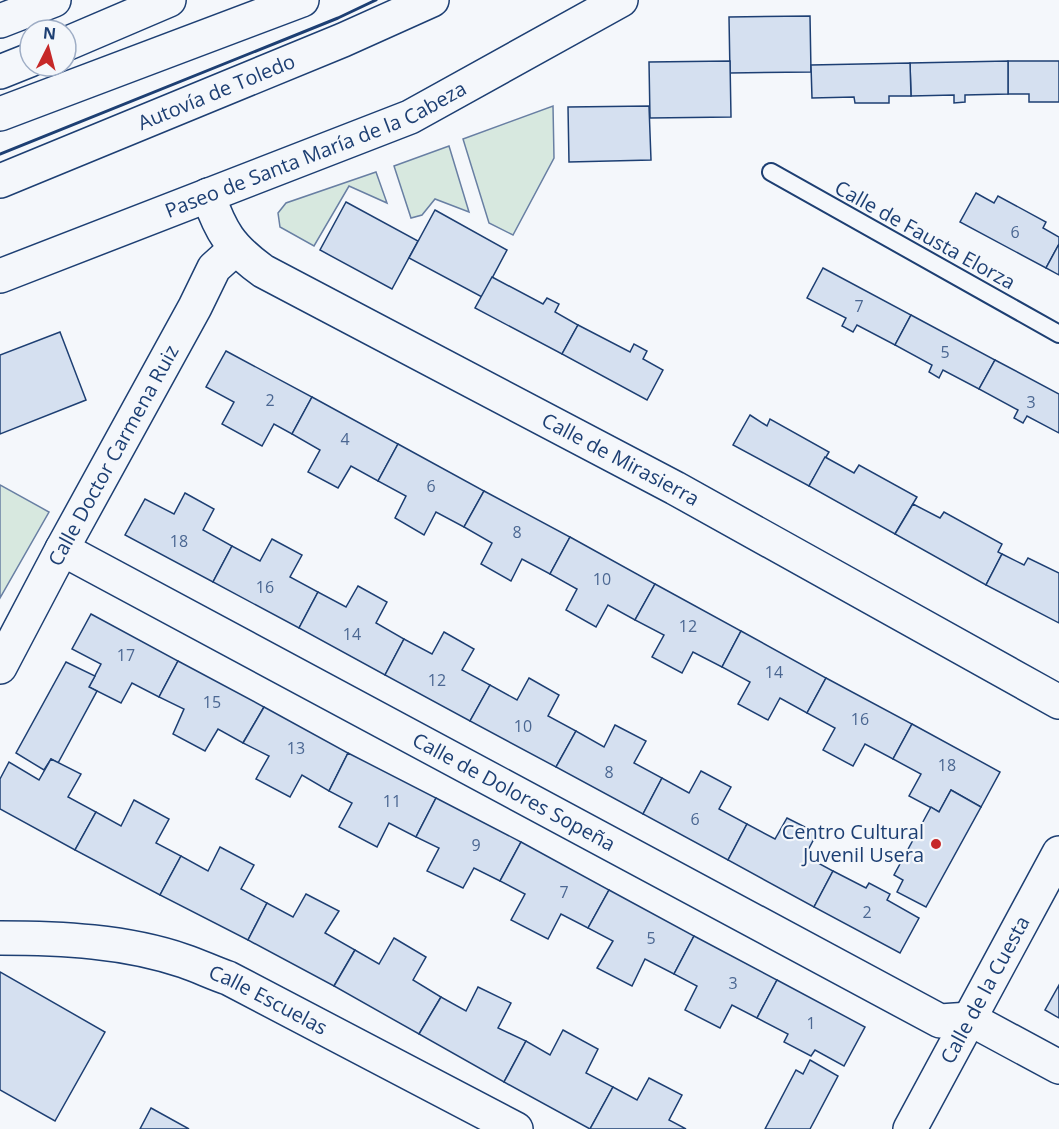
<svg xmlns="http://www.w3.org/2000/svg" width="1059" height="1129" font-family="'Open Sans',sans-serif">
	<rect width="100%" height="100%" fill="#f4f7fb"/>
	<g fill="#d7e8df" stroke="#687fa3" stroke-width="1.5">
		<path d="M553,106L554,158L513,235L489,223L463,139Z"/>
		<path d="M449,146L469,212L435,199L422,215L411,218L394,166Z"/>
		<path d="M376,172L387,203L349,186L314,246L280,227L278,213L286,203Z"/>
		<path d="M0,485L49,512L0,598Z"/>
	</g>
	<g fill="#d5e0f0" stroke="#1d3f73" stroke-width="1.5">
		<path d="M810,16L811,72L730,73L729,17Z"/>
		<path d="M730,61L731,117L650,118L649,62Z"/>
		<path d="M1008,61H1059V102H1029V94H1008Z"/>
		<path d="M1008,61V94L965,95V102L954,103V95L911,96L910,63Z"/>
		<path d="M910,63L911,96H889V103H855L854,97L812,98L811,65Z"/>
		<path d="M649,106L651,160L569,162L568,107Z"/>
		<path d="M976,193L994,203L998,196L1046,222L1043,228L1059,237V244L1046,268L960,222Z"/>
		<path d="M346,202L418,241L392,289L320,250Z"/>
		<path d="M435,210L507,250L482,297L409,258Z"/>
		<path d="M1059,244V275L1046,268Z"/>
		<path d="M823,268L911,315L895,345L857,325L853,332L842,326L846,318L807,298Z"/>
		<path d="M492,277L543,304L547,298L559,304L555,312L578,325L562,354L475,308Z"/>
		<path d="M911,315L995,360L979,389L943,370L939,378L929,372L932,365L895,345Z"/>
		<path d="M578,325L630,352L634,344L647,351L643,359L663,370L647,400L562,354Z"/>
		<path d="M60,332L86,400L0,434V355Z"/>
		<path d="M226,351L312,397L292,434L274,424L262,446L222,424L234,402L206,387Z"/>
		<path d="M995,360L1059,394V433L1027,416L1023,423L1014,418L1018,410L979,389Z"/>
		<path d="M312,397L398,444L378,481L351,466L338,488L308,472L320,450L292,434Z"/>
		<path d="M750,415L767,426L770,419L829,452L809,486L733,445Z"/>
		<path d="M398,444L484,491L464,527L436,512L424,535L395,518L406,496L378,481Z"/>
		<path d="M825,457L854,473L859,465L917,497L895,534L809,486Z"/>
		<path d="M484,491L570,537L550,574L522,559L511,581L481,564L492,543L464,527Z"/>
		<path d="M185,493L214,509L203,530L232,546L213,582L125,535L145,499L174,514Z"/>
		<path d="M913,504L940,518L944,512L1002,544L998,552L1002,554L986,585L895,534Z"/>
		<path d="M570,537L655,584L635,620L608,605L596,627L566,610L577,589L550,574Z"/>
		<path d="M272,539L302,555L290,577L318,592L299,628L213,582L232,546L260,561Z"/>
		<path d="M1002,554L1024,565L1028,558L1059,573V623L986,585Z"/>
		<path d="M655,584L741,631L722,667L693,652L682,673L652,657L664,635L635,620Z"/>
		<path d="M358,586L387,602L376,623L404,639L385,675L299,628L318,592L346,607Z"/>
		<path d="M91,614L178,661L159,697L132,683L121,703L89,687L101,664L72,649Z"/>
		<path d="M741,631L826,678L807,713L780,698L768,720L738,704L750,682L722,667Z"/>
		<path d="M444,632L474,649L462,670L490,685L470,721L385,675L404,639L432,654Z"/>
		<path d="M178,661L264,707L243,743L218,729L205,751L173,734L184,709L159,697Z"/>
		<path d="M66,662L95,676L89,687L97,691L58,763L51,759L44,770L16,753Z"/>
		<path d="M529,678L559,695L548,716L576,731L556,767L470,721L490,685L517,700Z"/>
		<path d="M826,678L912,724L893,759L865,744L853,766L823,750L835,728L807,713Z"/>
		<path d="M264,707L348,753L329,791L302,775L290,797L256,779L269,756L243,743Z"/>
		<path d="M912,724L1000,772L981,807L951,790L939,812L909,796L921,774L893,759Z"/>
		<path d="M615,725L646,741L634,763L662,778L643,814L556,767L576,731L604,747Z"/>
		<path d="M348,753L436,798L416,837L389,823L377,847L339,827L352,803L329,791Z"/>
		<path d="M51,759L81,774L68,797L96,812L75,850L0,809V779L9,762L39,780Z"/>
		<path d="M701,771L731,787L719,809L747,824L728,860L643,814L662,778L689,793Z"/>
		<path d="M951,790L981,807L926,907L897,892L903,880L894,875L931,807L939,812Z"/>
		<path d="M436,798L521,842L500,881L474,868L463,888L427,871L439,848L416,837Z"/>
		<path d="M134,800L169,819L156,843L181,856L160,895L75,850L96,812L121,826Z"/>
		<path d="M787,818L817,833L805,856L833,871L814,907L728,860L747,824L775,839Z"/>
		<path d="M521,842L609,890L588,928L561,914L548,939L511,920L525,894L500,881Z"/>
		<path d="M220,847L254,865L241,889L267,903L248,940L160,895L181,856L208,871Z"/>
		<path d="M833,871L866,888L869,883L890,894L887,900L919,918L900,953L814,907Z"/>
		<path d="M609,890L694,936L674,974L645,959L632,986L597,968L613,941L588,928Z"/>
		<path d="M306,894L339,911L325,933L355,950L334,986L248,940L267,903L293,917Z"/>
		<path d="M694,936L777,980L757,1018L732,1005L720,1028L685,1010L697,986L674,974Z"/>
		<path d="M394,938L426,957L413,980L441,997L419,1034L334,986L355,950L379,964Z"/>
		<path d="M0,972L105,1032L55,1121L0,1090Z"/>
		<path d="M777,980L865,1027L844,1066L815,1050L811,1056L784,1042L788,1034L757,1018Z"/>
		<path d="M1059,985V1018L1045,1010Z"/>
		<path d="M478,987L511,1003L498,1028L526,1041L504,1082L419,1034L441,997L466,1011Z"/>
		<path d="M563,1030L598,1049L586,1073L613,1087L590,1129L504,1082L526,1041L550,1055Z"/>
		<path d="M810,1060L838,1076L810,1129H765L796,1070L803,1074Z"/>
		<path d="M649,1078L682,1095L669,1120L686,1129H590L613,1087L637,1100Z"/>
		<path d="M151,1108L189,1129H140Z"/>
	</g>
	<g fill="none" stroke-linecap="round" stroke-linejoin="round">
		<defs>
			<path id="service" d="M771,172L1059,334"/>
			<g id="minor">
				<path d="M0,21L54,0"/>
				<path id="s1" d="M208,195C221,232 230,247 263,271L675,488L1059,702"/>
				<path id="s2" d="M0,276L410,117L621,0"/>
				<path id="s3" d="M62,549L940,1021L970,1019L1059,1067"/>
				<path id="s4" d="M0,667L62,549L195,307L214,268L235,249"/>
				<path id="s5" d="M0,938C61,938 126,941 184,961C199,966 213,973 228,978L516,1129"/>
				<path id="s6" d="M910,1129L1059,853"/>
			</g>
			<g id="motorway">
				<path d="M66,44L169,0"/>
				<path d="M0,72L30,60"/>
				<path d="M0,114L302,0"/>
				<path id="s7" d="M0,181L343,40L432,0"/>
			</g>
		</defs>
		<use href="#service" stroke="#1d3f73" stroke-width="20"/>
		<use href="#minor" stroke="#1d3f73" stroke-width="36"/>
		<use href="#motorway" stroke="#1d3f73" stroke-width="36"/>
		<use href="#service" stroke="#f4f7fb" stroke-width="16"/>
		<use href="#minor" stroke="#f4f7fb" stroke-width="33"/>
		<use href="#motorway" stroke="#f4f7fb" stroke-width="33"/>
		<path stroke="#1d3f73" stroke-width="3" d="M0,154L338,18L376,0"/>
	</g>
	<circle fill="#c62828" stroke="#f4f7fb" stroke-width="2" cx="936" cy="844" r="6"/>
	<g text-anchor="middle" stroke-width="4.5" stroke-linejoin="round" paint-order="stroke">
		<g font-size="16" fill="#4b6792">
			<text x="1015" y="238">6</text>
			<text x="859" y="312">7</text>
			<text x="945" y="358">5</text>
			<text x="270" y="406">2</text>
			<text x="1031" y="408">3</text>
			<text x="345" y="445">4</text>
			<text x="431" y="492">6</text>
			<text x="517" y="538">8</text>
			<text x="179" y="547">18</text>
			<text x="602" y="585">10</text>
			<text x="265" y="593">16</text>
			<text x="688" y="632">12</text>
			<text x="352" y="640">14</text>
			<text x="126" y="661">17</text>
			<text x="774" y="678">14</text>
			<text x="437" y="686">12</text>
			<text x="212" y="708">15</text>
			<text x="860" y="725">16</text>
			<text x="523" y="732">10</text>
			<text x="296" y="754">13</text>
			<text x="947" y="771">18</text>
			<text x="609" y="778">8</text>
			<text x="392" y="807">11</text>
			<text x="695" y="825">6</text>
			<text x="476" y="851">9</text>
			<text x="564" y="898">7</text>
			<text x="867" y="918">2</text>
			<text x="651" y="944">5</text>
			<text x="733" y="989">3</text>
			<text x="811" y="1029">1</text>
		</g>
		<g font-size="20" fill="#1d3f73" stroke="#f4f7fb">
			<text dy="7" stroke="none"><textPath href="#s7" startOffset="234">Autovía de Toledo</textPath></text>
			<text dy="7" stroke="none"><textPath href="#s2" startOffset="340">Paseo de Santa María de la Cabeza</textPath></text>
			<text transform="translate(925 235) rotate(29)" y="7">Calle de Fausta Elorza</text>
			<text dy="7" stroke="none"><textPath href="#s4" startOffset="240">Calle Doctor Carmena Ruiz</textPath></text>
			<text dy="7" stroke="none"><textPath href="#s1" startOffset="500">Calle de Mirasierra</textPath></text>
			<text dy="7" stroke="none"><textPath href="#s3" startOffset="513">Calle de Dolores Sopeña</textPath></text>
			<text dy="7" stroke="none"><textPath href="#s6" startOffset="158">Calle de la Cuesta</textPath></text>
			<text dy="7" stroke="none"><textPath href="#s5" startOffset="279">Calle Escuelas</textPath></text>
		</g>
		<g font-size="20" fill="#1d3f73" stroke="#f4f7fb" text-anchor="end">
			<text x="924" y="839">Centro Cultural<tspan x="924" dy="23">Juvenil Usera</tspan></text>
		</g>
	</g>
	<g transform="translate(48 48) rotate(6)"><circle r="28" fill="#f4f7fb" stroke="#9eadc5" stroke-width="1.5"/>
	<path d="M0-4.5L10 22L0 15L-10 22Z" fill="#c62828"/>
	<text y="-9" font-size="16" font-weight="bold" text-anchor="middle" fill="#1d3f73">N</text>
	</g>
</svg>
